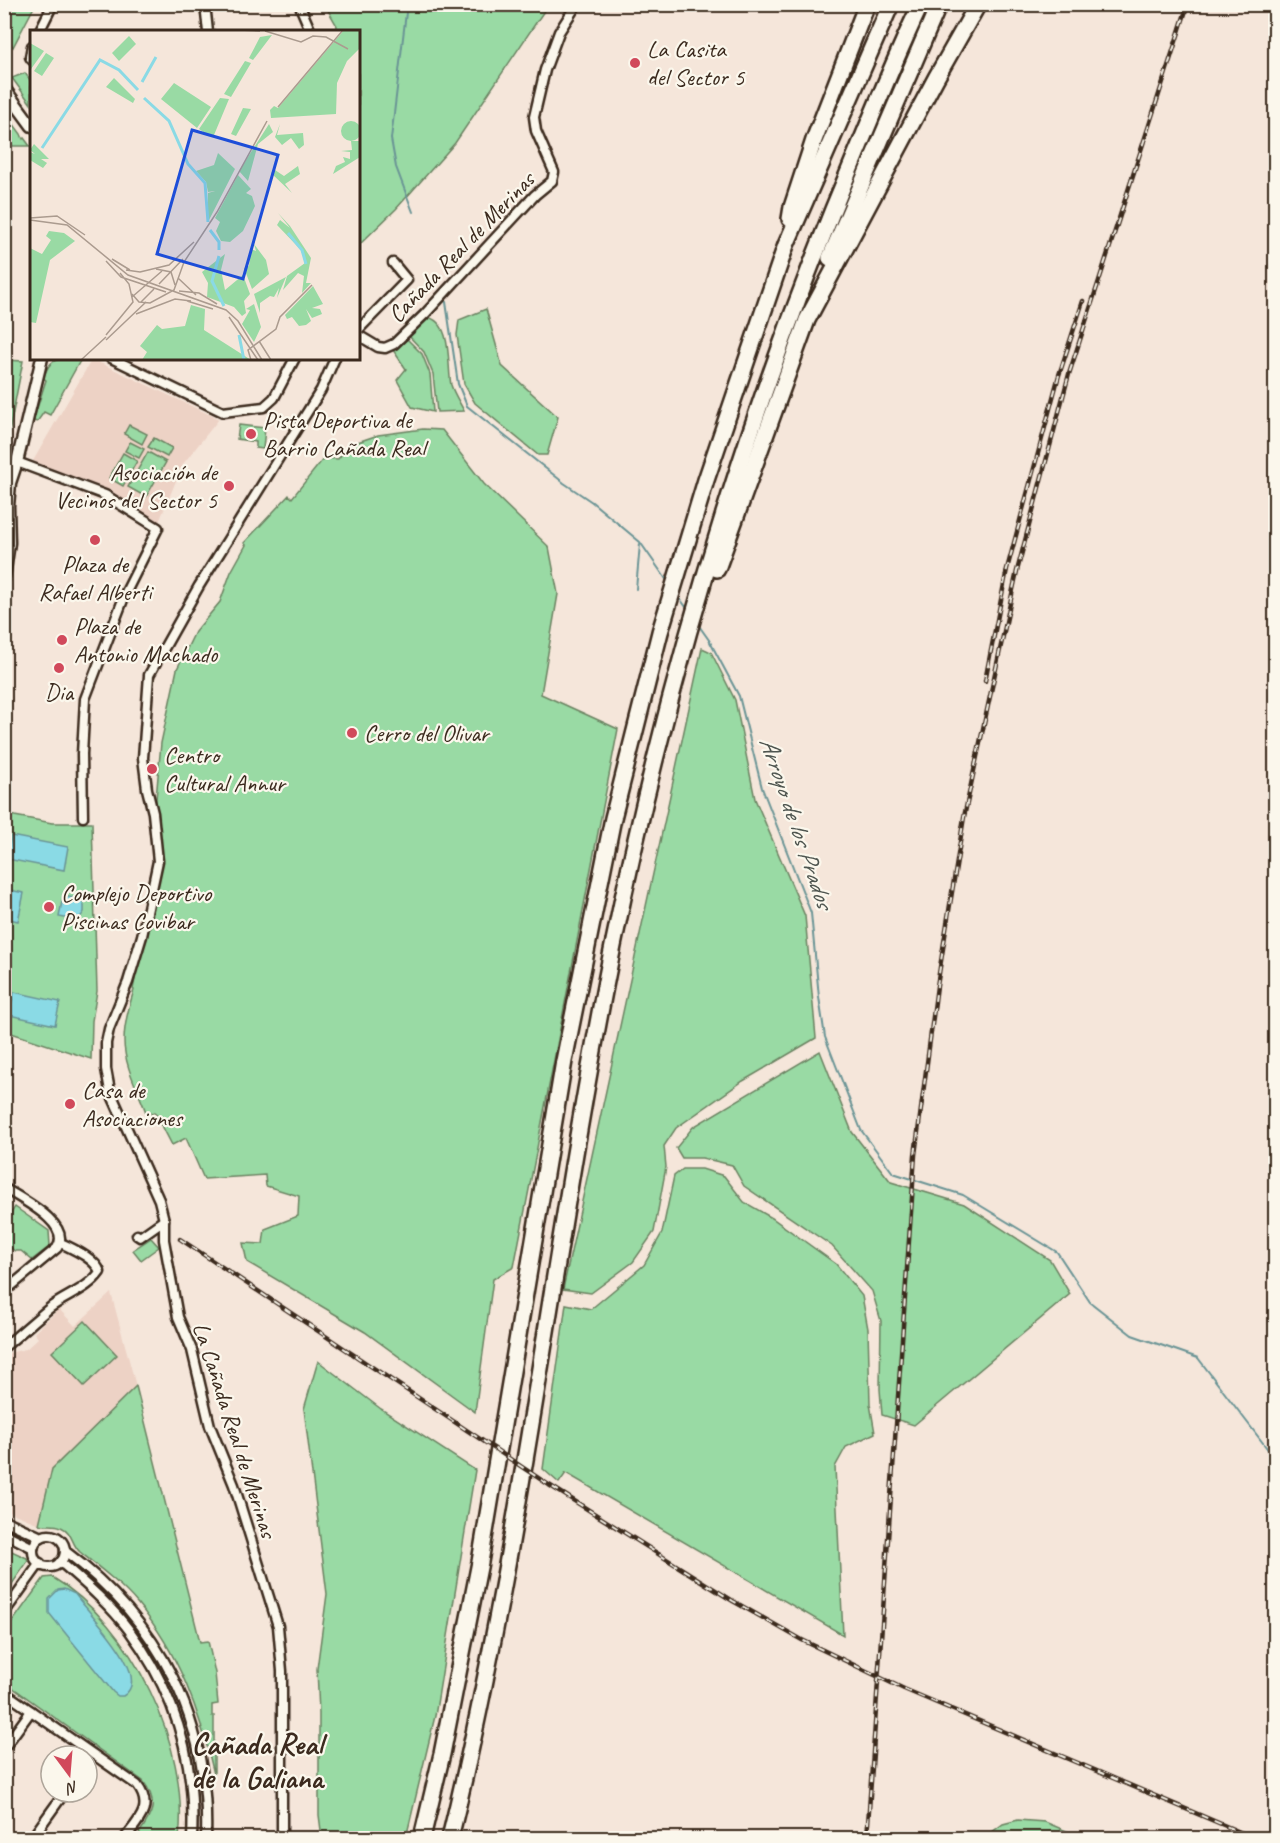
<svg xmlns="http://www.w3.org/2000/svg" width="1280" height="1843" font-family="Caveat,sans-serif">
	<rect width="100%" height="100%" fill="#f5e6da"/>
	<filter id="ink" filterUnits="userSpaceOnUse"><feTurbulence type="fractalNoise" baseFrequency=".0167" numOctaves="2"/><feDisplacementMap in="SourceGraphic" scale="12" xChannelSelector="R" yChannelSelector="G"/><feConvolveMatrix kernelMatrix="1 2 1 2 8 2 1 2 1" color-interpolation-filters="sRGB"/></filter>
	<g filter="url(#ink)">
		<g fill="#edd2c5">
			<path d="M92,359L219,419L183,464L159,522L113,495L33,461Z"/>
			<path d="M111,1293L136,1386L52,1469L39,1524L5,1510L4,1354L26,1349L38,1338L34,1333L59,1309L75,1326Z"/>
		</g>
		<g fill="#99daa4" stroke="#6a8261" stroke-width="1.5">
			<path d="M5,4L35,5L13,47L5,36Z"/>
			<path d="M325,5H548L455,143L396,209L359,245L358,32L336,31L337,26Z"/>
			<path d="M25,73L31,81V104L12,78Z"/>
			<path d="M4,111L21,134L23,139L24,138L30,146H5Z"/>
			<path d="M486,309L502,366L558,417L547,455H538L475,403L464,384L457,335L459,320Z"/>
			<path d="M427,317C453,322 447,365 451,385C454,394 460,403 464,411L437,412L433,374L424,352L408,335Z"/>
			<path d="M405,337L422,354L430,374L433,412L412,407L397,380L406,369L393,350Z"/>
			<path d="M59,359H81L50,415L44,412L37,422L33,421L46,380L43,378C47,369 49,362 59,359Z"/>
			<path d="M5,360L23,361L9,433L5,435Z"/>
			<path d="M129,425L147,434L142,444L124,434Z"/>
			<path d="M239,425L265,428L263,449L256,448V442L237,439Z"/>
			<path d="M423,429L442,430L484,484L549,547L558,594L541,694L618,729L514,1267L493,1279L475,1412L365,1332L247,1262L243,1243L263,1244L265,1229L298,1216L299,1196L266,1186L265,1175L204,1179L186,1138L172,1145L155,1112L147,1115C139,1092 124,1066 124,1041C124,1024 129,1006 134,990L133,989L159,861L156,799L161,743L177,669L195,632L220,602L231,572L246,545L244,543L289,495L292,498L324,458L338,459L349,445L378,435Z"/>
			<path d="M154,438L172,448L167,457L148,447Z"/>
			<path d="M130,442L144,449L139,458L125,451Z"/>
			<path d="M148,452L166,462L146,497L128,487Z"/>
			<path d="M123,453L137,461L123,486L109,478Z"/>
			<path d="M702,648L711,652L735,700L755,799L805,916L816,1038L743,1081L676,1128L664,1146L666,1167L654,1232L633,1262L591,1293L563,1289Z"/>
			<path d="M4,814L52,823H92L97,991L92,1021L91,1059L5,1031Z"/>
			<path d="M820,1051L852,1132L891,1182L964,1204L1050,1260L1070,1294L914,1425L882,1415L880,1389L881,1321L872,1291L832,1246L744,1186L732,1165L702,1158H682L676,1148L693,1127Z"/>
			<path d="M683,1169H702L724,1176L744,1202L772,1218L836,1264L862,1296L868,1329L870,1404L875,1433L846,1447L835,1467L843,1635L566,1473L559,1483L543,1469L566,1304L591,1309L644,1265L662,1233L674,1176Z"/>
			<path d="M15,1207L49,1231L50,1246L32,1260L21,1251H15L5,1244V1222Z"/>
			<path d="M151,1238L159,1247L141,1260L133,1250Z"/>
			<path d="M85,1321L117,1355L84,1386L52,1352Z"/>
			<path d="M318,1361L381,1409L475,1470L435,1716L406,1838H322L319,1815V1713L317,1669L327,1594L304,1409Z"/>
			<path d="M136,1386L200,1642L208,1641L215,1673L218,1704L212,1705V1716H214V1774C200,1712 179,1653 138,1604C121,1584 100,1568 80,1552C71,1544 73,1532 61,1527C55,1524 46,1526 39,1524L52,1469Z"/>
			<path d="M5,1548L27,1558L28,1561L5,1594Z"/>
			<path d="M52,1577C133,1625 190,1746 179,1838H136C150,1817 161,1805 143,1781L5,1682V1632L44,1578Z"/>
			<path d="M1018,1820L1045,1822L1083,1838H984L1003,1824Z"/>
		</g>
		<g fill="#8adae5" stroke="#6a9495" stroke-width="1.5">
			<path d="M11,836L68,847L64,870L7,859Z"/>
			<path d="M10,890L24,893L18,921L5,918Z"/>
			<path d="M63,896L74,898L75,896L80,897L84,906V912C80,918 77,923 70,921V919L59,917Z"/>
			<path d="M14,992L60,1002L55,1025L9,1015Z"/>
			<path d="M64,1589L75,1594C88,1613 155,1677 123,1696H118L113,1692L49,1613V1599L58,1590Z"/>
		</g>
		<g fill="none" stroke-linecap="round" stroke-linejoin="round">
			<g stroke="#6a9495" stroke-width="2">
				<path d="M407,4L391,139L396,167L413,212"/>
				<path d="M446,302L458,384L467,406L564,483L592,502L640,542L668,582"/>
				<path d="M636,589L640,544"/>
				<path d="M678,596L689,611"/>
				<path d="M697,623L709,640L739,696L762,788L811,913L819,997L825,1037L861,1130L893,1173L963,1195L1057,1252L1090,1302L1132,1335L1198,1358L1276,1460"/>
			</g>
			<defs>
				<g id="minor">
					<path d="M205,4L208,32"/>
					<path d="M299,4L311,32"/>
					<path d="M39,32L53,4"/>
					<path d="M32,46L30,57L32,60"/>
					<path d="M358,330L407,280L393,263"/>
					<path d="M358,335L378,347L385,348L394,344L425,314L535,195L552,181L554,172L536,131L534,117L545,70L559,32L577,4"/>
					<path d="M111,358L223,412L264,407L274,398L295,358"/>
					<path d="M17,462L105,495L158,528L126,592L85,699L82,754L83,817"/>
					<path d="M4,1188C21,1199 73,1224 57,1248L4,1292"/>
					<path d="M137,1235L140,1237L164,1220"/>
					<path d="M4,1347C20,1334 35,1320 51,1307C67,1295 88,1289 100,1272C95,1258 73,1249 61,1243"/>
					<path d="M4,1520L41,1537"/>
					<path d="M4,1533L33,1548"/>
					<circle cx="49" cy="1551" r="16"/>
					<path d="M65,1551C160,1622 210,1720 206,1838"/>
					<path d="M59,1563L64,1565C87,1585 111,1606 129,1630C175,1692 196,1763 192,1838"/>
					<path d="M4,1613L40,1563"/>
					<path d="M4,1692L137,1785C154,1807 139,1820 125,1838"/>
					<path d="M4,1748L31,1711"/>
					<path d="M32,1838L65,1792"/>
					<path d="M282,1838V1671L278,1626L234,1485L210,1426L192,1350L178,1317L164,1240V1220L159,1200L110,1091L106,1069V1043L109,1029L128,982L142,936L158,861L153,813L147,789L143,758L149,675L199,586L321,390L335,358"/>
				</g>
				<g id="tertiary">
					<path d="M4,88L32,126"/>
					<path d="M4,577L9,543L8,506L10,483L17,462L42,358"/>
				</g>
				<g id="motorway">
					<path d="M790,219L792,207L814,140L867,4"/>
					<path d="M830,258L939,4"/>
					<path d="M717,569L807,320L936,78L978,4"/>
					<path d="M422,1838L442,1754L480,1562L564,1061L613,818L660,632L706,480L786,245L891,4"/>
					<path d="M450,1838C522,1545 553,1243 613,946C668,674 748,409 856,154C877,104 897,53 921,4"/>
				</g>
			</defs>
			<use href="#minor" stroke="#3b2a1e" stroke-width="13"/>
			<use href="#tertiary" stroke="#3b2a1e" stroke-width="15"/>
			<use href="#motorway" stroke="#3b2a1e" stroke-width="20"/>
			<use href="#minor" stroke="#fbf7ec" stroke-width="8"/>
			<use href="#tertiary" stroke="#fbf7ec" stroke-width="10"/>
			<use href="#motorway" stroke="#fbf7ec" stroke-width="15"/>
			<defs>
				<g id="rail">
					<path d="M985,681L1007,569L1059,375L1083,301"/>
					<path d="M180,1239L549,1485L733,1601L802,1640L904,1689L1254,1838"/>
					<path d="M867,1838L915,1155L937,986L964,817L1017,571L1069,374L1188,4"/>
				</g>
			</defs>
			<use href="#rail" stroke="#3b2a1e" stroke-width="4.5"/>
			<use href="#rail" stroke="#fbf7ec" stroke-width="2" stroke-dasharray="7" stroke-linecap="butt"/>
		</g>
	</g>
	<g fill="#d1495b" stroke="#fbf7ec" stroke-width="2">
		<circle cx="635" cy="63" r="6"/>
		<circle cx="251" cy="434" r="6"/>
		<circle cx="229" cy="486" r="6"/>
		<circle cx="95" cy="540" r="6"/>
		<circle cx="62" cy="640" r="6"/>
		<circle cx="59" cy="668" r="6"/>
		<circle cx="352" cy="733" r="6"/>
		<circle cx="152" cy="769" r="6"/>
		<circle cx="49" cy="907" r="6"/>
		<circle cx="70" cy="1104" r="6"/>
	</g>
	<g text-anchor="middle" stroke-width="4.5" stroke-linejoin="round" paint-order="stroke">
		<g font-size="24" fill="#3b2a1e" stroke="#fbf7ec" text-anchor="start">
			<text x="647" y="57">La Casita<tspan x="647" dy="28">del Sector 5</tspan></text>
			<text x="263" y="428">Pista Deportiva de<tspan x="263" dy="28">Barrio Cañada Real</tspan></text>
			<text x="217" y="480" text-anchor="end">Asociación de<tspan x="217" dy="28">Vecinos del Sector 5</tspan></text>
			<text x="95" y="572" text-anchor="middle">Plaza de<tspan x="95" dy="28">Rafael Alberti</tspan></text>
			<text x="74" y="634">Plaza de<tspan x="74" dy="28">Antonio Machado</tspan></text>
			<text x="59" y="700" text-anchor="middle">Dia</text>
			<text x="364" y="741">Cerro del Olivar</text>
			<text x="164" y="763">Centro<tspan x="164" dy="28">Cultural Annur</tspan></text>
			<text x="61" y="901">Complejo Deportivo<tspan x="61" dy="28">Piscinas Covibar</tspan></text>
			<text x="82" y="1098">Casa de<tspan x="82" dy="28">Asociaciones</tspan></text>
		</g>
		<g font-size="24" fill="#3b2a1e" stroke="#fbf7ec">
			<text transform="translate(461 247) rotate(-46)" y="8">Cañada Real de Merinas</text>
			<text transform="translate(235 1430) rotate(72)" y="8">La Cañada Real de Merinas</text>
		</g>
		<g font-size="26" font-style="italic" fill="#4f5650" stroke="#fbf7ec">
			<text transform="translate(797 822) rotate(71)" y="9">Arroyo de los Prados</text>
		</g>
		<g font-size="30" font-weight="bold" fill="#3b2a1e" stroke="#fbf7ec">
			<text x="257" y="1754">Cañada Real<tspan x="257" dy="34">de la Galiana</tspan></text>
		</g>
	</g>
	<g transform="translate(30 30)">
		<rect width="330" height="330" fill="#f5e6da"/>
		<path d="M314,0H330V18L317,31L307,53L306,84L241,88L240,80L244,76L248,78ZM242,5L223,30L219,28L230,7ZM99,6L106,14L89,31L82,23ZM0,13L14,21L1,39H0ZM16,23L24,28L12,46L4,41ZM215,31L221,33L201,67L194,64ZM84,48L105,69L103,73L76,57ZM144,53L181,77L167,98L131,69ZM190,68L199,69L184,105L179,106L169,99ZM213,78L221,79L206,106L201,104ZM311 101a10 10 0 1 1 20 0a10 10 0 1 1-20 0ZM239,94L243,102L228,114L218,151L209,141ZM250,94L247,105L273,103L274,115L269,119L261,108L252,115L245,107ZM321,111H330V127L303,144L306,136L315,132L313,127L320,129V122L311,121L322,120ZM4,114L19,129H11L17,133L13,138L0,130V122L5,124L0,120ZM188,123L205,139L178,192V163L185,161L178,162L176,152L166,141L184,135ZM268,136L270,144L255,154L262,163L241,143L245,140L254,146ZM208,145L221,159L216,163L222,166L225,176L213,201L200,212L191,211L186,201L190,192L185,188ZM248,183L260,196L281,228L276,253H281L272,263L274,246L268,243L253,260L257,246L275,233L271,220L247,195L250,190L260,198ZM19,201L34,203L45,211L20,230L6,293L0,292V218L12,224L21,210L16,206ZM224,214L236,230L239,244L222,259L214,238L219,236L221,219L226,221ZM195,224L191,240L195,260L213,245L220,264L214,271L216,283L212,286L204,277L177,267L178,253L172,242ZM256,247L247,268L249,258L244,267L240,266L230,273V283L224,264ZM283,256L293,274L282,278L290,279L292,284L282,288L276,279L281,291L276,295L269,296L262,287L257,289L255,285ZM224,274L231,297L224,312L212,294L220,280L216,279ZM161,275L175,279L174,300L221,330H112L117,322L110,316L127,295L132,299L155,296Z" fill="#99daa4"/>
		<path fill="none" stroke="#8adae5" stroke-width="3" d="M112,52L126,27M114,68L139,91L158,134L175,153L178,192M12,118L70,30L89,40L108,60M180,200L189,212V220M258,203L272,220L276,234M189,226L182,251L194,276M209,305L214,330"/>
		<path fill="none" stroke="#ab9b8f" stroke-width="1.5" d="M209,0L230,1M235,1L271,12L283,6L296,7L318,19M248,77L313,0M0,188L27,186L55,205M0,190L37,195L98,245L196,280L208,291L232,330M82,229L100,240M76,231L91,247L136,262M126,239L141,242L145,255M96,240L110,242L139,235L164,212M148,248L166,265M129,254L153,229M149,261L169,263L187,274M102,264L109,272L120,273L144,260L154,232L187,182L237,91M102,267L132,241M157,271L183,279M111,272L124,259M106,284L145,269L161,271M199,287L228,330M76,305L103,272L99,254L90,243M76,310L116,272M229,311L241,330M51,330L76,307M221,330L218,320L246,299L250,287L282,255"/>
		<path fill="#1d4ed8" fill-opacity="0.15" stroke="#1d4ed8" stroke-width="3" d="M162,100L248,125L213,249L127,224Z"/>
		<rect width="330" height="330" fill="none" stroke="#3b2a1e" stroke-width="3"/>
	</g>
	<rect width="1280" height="1843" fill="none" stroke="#fbf7ec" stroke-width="24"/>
	<rect x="12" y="12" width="1256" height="1819" fill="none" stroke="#3b2a1e" stroke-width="2" filter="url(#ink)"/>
	<g transform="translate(69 1774) rotate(164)"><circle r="28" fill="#fbf7ec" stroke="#aea59a" stroke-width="1.5"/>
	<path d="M0-4.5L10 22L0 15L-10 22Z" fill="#d1495b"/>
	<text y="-9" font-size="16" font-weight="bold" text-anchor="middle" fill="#3b2a1e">N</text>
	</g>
</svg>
